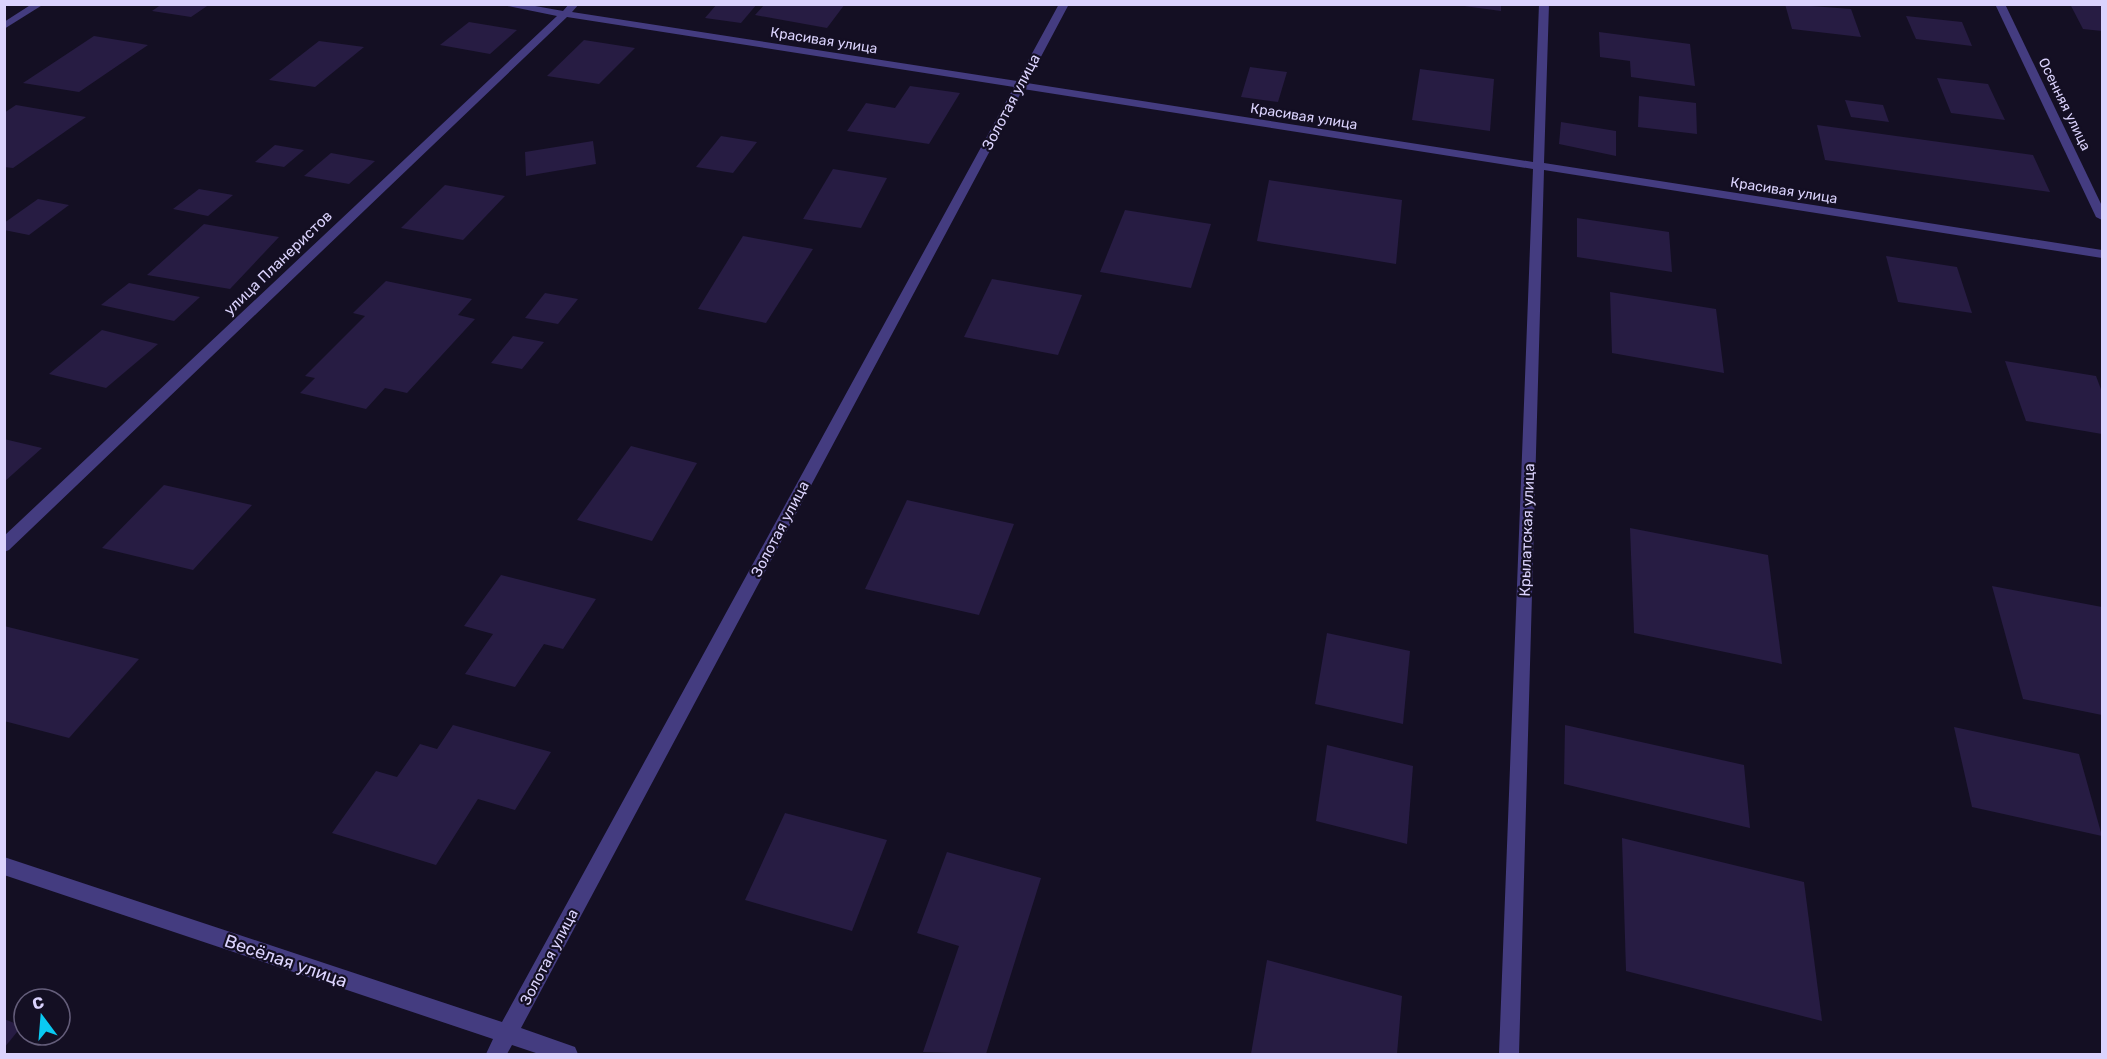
<svg xmlns="http://www.w3.org/2000/svg" width="2107" height="1059" font-family="Rubik,sans-serif">
	<rect width="100%" height="100%" fill="#140f23"/>
	<g fill="#271c43">
		<path d="M162,4H210L191,17L152,11Z"/>
		<path d="M717,4H757L741,23L705,18Z"/>
		<path d="M765,4H845L827,28L755,15Z"/>
		<path d="M1464,4H1501V11L1464,6Z"/>
		<path d="M1785,4L1851,9L1861,37L1792,29Z"/>
		<path d="M2070,4L2102,5V31L2083,29Z"/>
		<path d="M1906,16L1962,22L1972,46L1916,39Z"/>
		<path d="M469,22L517,30L490,54L440,45Z"/>
		<path d="M1599,32L1690,44L1695,86L1631,77L1630,61L1600,57Z"/>
		<path d="M94,36L148,45L79,92L23,83Z"/>
		<path d="M584,40L635,48L599,84L547,76Z"/>
		<path d="M319,41L364,47L315,87L269,80Z"/>
		<path d="M1250,67L1287,72L1278,102L1241,97Z"/>
		<path d="M1420,69L1494,79L1490,131L1412,120Z"/>
		<path d="M1937,78L1988,84L2005,120L1951,113Z"/>
		<path d="M910,86L960,93L929,144L847,131L866,103L895,108Z"/>
		<path d="M1639,96L1696,103L1697,134L1638,127Z"/>
		<path d="M1845,100L1883,105L1889,122L1851,117Z"/>
		<path d="M16,105L86,117L13,168L4,167V113Z"/>
		<path d="M1561,122L1616,131V156L1559,144Z"/>
		<path d="M1817,125L2033,155L2050,192L1825,160Z"/>
		<path d="M721,136L757,142L733,173L696,167Z"/>
		<path d="M593,141L596,164L526,176L525,152Z"/>
		<path d="M275,145L304,150L284,167L255,162Z"/>
		<path d="M331,153L375,161L349,184L304,176Z"/>
		<path d="M833,169L887,178L861,228L803,219Z"/>
		<path d="M1269,180L1402,200L1396,264L1257,241Z"/>
		<path d="M445,185L505,196L463,240L401,228Z"/>
		<path d="M199,189L233,195L208,216L173,209Z"/>
		<path d="M38,199L69,205L29,235L4,230V223Z"/>
		<path d="M1125,210L1211,224L1191,288L1100,272Z"/>
		<path d="M1577,218L1669,232L1672,272L1577,257Z"/>
		<path d="M204,224L279,237L230,289L147,275Z"/>
		<path d="M743,236L813,249L766,323L698,309Z"/>
		<path d="M1886,256L1957,267L1972,313L1898,302Z"/>
		<path d="M992,279L1082,295L1058,355L964,337Z"/>
		<path d="M386,281L472,299L458,315L475,319L407,393L385,388L366,409L300,393L315,378L305,376L365,316L353,313Z"/>
		<path d="M129,283L200,297L174,321L101,305Z"/>
		<path d="M1610,292L1716,309L1724,373L1612,353Z"/>
		<path d="M545,293L578,299L558,324L525,318Z"/>
		<path d="M102,330L158,344L106,388L49,374Z"/>
		<path d="M513,336L544,342L522,369L491,363Z"/>
		<path d="M2005,361L2096,376L2102,392V434L2026,421Z"/>
		<path d="M4,439L42,448L4,482Z"/>
		<path d="M631,446L697,463L652,541L577,520Z"/>
		<path d="M164,485L252,505L193,570L102,548Z"/>
		<path d="M907,500L1014,524L979,615L865,589Z"/>
		<path d="M1630,528L1768,555L1782,664L1634,633Z"/>
		<path d="M501,575L596,599L563,649L544,644L515,687L465,674L493,634L464,626Z"/>
		<path d="M1992,586L2102,607V715L2023,699Z"/>
		<path d="M4,626L139,659L69,738L4,721Z"/>
		<path d="M1327,633L1410,651L1403,724L1315,704Z"/>
		<path d="M453,725L551,752L515,810L478,799L436,865L332,833L376,771L397,777L420,744L437,749Z"/>
		<path d="M1565,725L1744,765L1750,828L1564,784Z"/>
		<path d="M1954,727L2079,754L2102,836L1972,807Z"/>
		<path d="M1327,745L1413,766L1407,844L1316,821Z"/>
		<path d="M785,813L887,840L852,931L745,900Z"/>
		<path d="M1622,838L1804,882L1822,1021L1626,971Z"/>
		<path d="M947,852L1041,878L986,1054L923,1052L959,946L917,933Z"/>
		<path d="M1267,960L1402,996L1397,1054H1251Z"/>
		<path d="M4,1019L22,1026L4,1048Z"/>
	</g>
	<g fill="none" stroke-linecap="round" stroke-linejoin="round">
		<g fill="#443c80" fill-rule="evenodd">
			<path d="M32,4H44L4,29V22Z"/>
			<path d="M498,4H524L563,11L569,4H579L572,12L1017,81L1059,4H1069L1027,83L1533,162L1539,4H1549L1544,163L2102,250V258L1544,170L1519,1054H1499L1533,169L1023,89L521,1028L575,1047L578,1054H539L512,1045L507,1054H486L493,1039L4,875V857L502,1022L1014,87L567,17L9,550L4,552V536L557,16Z"/>
			<path d="M1995,4H2005L2102,206V220L2096,217Z"/>
		</g>
	</g>
	<g text-anchor="middle" stroke-width="4.5" stroke-linejoin="round" paint-order="stroke">
		<g font-size="14" fill="#dbd3fd" stroke="#140f23">
			<text transform="translate(824 40) rotate(9)" y="5">Красивая улица</text>
			<text transform="translate(2065 104) rotate(64)" y="5">Осенняя улица</text>
			<text transform="translate(1304 116) rotate(9)" y="5">Красивая улица</text>
			<text transform="translate(1784 190) rotate(9)" y="5">Красивая улица</text>
		</g>
		<g font-size="15" fill="#dbd3fd" stroke="#140f23">
			<text transform="translate(1011 102) rotate(-62)" y="5">Золотая улица</text>
			<text transform="translate(278 263) rotate(-44)" y="5">улица Планеристов</text>
			<text transform="translate(780 529) rotate(-62)" y="5">Золотая улица</text>
			<text transform="translate(1527 530) rotate(-88)" y="5">Крылатская улица</text>
			<text transform="translate(549 957) rotate(-62)" y="5">Золотая улица</text>
		</g>
		<g font-size="18" fill="#dbd3fd" stroke="#140f23">
			<text transform="translate(286 961) rotate(19)" y="6">Весёлая улица</text>
		</g>
	</g>
	<rect width="2107" height="1059" fill="none" stroke="#dbd3fd" stroke-width="12"/>
	<g transform="translate(42 1017) rotate(344)"><circle r="28" fill="#140f23" stroke="#645d7a" stroke-width="1.5"/>
	<path d="M0-4.5L10 22L0 15L-10 22Z" fill="#0acaf2"/>
	<text y="-9" font-size="16" font-weight="bold" text-anchor="middle" fill="#dbd3fd">С</text>
	</g>
</svg>
